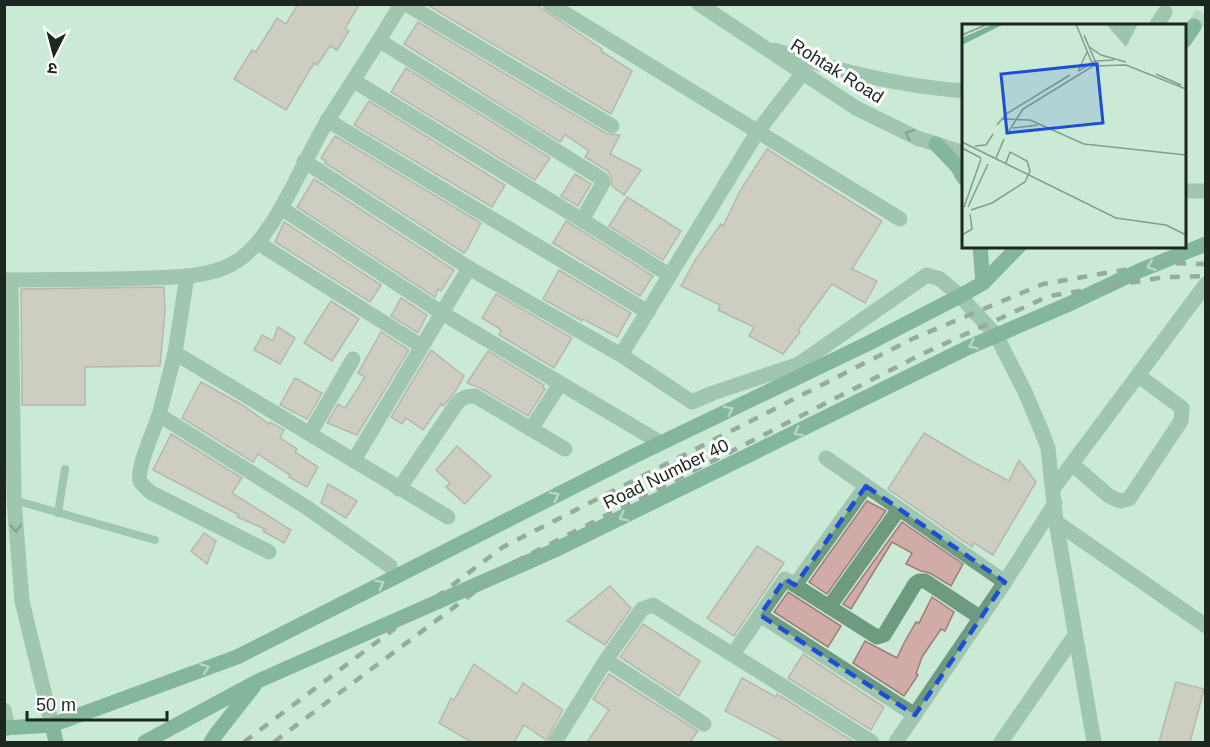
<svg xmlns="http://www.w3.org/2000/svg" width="1210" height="747" font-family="Arial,'Noto Sans Devanagari',sans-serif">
	<rect width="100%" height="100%" fill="#caead6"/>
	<g fill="#d0aba8" stroke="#9e7c79" stroke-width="1.5">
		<path d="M298,4H360L345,28L349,31L337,50L330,46L317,65L314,63L286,110L234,79L252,50L256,52L277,18L286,24Z"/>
		<path d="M430,4H535L602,49L601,51L632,71L611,114L429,6Z"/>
		<path d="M418,22L607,134L620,135L610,154L641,170L624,195L612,186L611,177L608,171L585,157L589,151L565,135L560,142L404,44Z"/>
		<path d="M406,68L550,158L535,180L391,92Z"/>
		<path d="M369,101L505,185L492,207L354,125Z"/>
		<path d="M335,136L481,223L466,251L464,253L325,163L326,161L321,158Z"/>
		<path d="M767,149L882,221L852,269L877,281L865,303L832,284L798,330L800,332L783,354L749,336L754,327L718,310L720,305L681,286L696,259L721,224L723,226L740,191Z"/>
		<path d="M575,174L591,184L578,206L561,196Z"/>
		<path d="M314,179L454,270L441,291L438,289L435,297L297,207Z"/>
		<path d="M627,197L681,231L663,260L609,226Z"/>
		<path d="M566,221L653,276L640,296L553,243Z"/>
		<path d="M284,222L381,285L370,302L275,242Z"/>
		<path d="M559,270L631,313L617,337L583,319L582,321L543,299Z"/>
		<path d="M164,287L165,311L160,366L85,367V405H22L21,289Z"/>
		<path d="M496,294L572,338L554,368L499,335L501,331L500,329L482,318Z"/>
		<path d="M401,298L427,315L418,333L391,316Z"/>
		<path d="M331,301L359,319L332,361L304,343Z"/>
		<path d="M278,327L295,338L280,364L254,350L262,335L273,341Z"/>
		<path d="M381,332L409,350L357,435L327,423L338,404L345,408L365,377L358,373Z"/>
		<path d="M431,350L464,376L455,392L443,406L441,404L423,430L406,418L402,424L391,417Z"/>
		<path d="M488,351L544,385L543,387L545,389L528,416L480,388L467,383Z"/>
		<path d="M295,378L322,393L307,419L280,405Z"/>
		<path d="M201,382L244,406L269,424L270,422L284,430L280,438L297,449L295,452L318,467L307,487L289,477L290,475L258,454L253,462L182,418Z"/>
		<path d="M924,433L973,462L1009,481L1019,460L1036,482L993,555L974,543L972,547L888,489Z"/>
		<path d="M171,434L242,478L232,493L291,530L284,543L263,531L265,529L237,517L239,515L153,470Z"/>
		<path d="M457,446L491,476L465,504L446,487L450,483L436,470Z"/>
		<path d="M328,484L357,501L346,518L321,503Z"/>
		<path d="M867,501L886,511L827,594L809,582Z"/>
		<path d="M902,522L963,564L951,586L930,573L921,571L906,564L912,553L892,542L851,609L843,604Z"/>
		<path d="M204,533L216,541L207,564L191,551Z"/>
		<path d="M757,546L784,563L734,636L707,618Z"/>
		<path d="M610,586L631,608L605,645L567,621Z"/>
		<path d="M788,592L841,626L828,647L774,612Z"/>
		<path d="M932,597L954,612L945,631L941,629L922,657L916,674L918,675L904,696L853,663L865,641L897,658L904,643L916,622L919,623Z"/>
		<path d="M643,624L700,661L679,696L620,657Z"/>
		<path d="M803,654L884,707L871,730L788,678Z"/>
		<path d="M474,664L517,694L523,683L563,710L546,740L524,725L514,742H471L439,723L451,698L454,700Z"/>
		<path d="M609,674L698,731L690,742H587L609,710L593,699Z"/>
		<path d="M742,678L776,697L777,694L854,742H784L725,711Z"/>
		<path d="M1176,682L1204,689L1190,742H1159Z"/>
	</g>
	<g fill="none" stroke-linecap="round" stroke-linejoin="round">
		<path stroke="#a7c3b1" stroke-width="15" stroke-dasharray="15 8" stroke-linecap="butt" d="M1194,26L1206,9"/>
		<g stroke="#6e9b80" stroke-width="8">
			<path d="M14,500L155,540"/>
			<path d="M58,513L65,469"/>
		</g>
		<g stroke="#6e9b80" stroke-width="15">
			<path d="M406,4L612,126"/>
			<path d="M550,4L900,219"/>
			<path d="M380,41L602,179L603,183L582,220"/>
			<path d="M354,81L582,220L669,275"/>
			<path d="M327,120L648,312"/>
			<path d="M304,161L469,268L621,355L692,402L713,393L799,364L927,275L940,279L960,296L996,335L1025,392L1042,432L1048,448L1056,522L1094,742"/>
			<path d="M281,208L442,313L661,443"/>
			<path d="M258,243L421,346"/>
			<path d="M187,276L175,353L159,415L306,507L390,566"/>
			<path d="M4,280C53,279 102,280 150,278C175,277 203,277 226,267C273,248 301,162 328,120C352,81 378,44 401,4"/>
			<path d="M11,280L14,500L22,601L52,725"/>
			<path d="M175,353L448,517"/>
			<path d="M621,355L758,131L802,74"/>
			<path d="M159,415C155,428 136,469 140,481C142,485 147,489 150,492L269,552"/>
			<path d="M531,429L560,384"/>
			<path d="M310,433L353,359"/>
			<path d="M826,458L1005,582"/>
			<path d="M354,460L469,268"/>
			<path d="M1072,464L1109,496L1120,501L1129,499L1181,421L1182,408L1139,376"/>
			<path d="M399,489L457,403C463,397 467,396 475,396L565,449"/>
			<path d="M1053,489L1206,284"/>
			<path d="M1056,522L1206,626"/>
			<path d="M795,585L866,486"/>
			<path d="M829,607L899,509"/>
			<path d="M760,615L915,715"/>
			<path d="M733,654L785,579L877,637L884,635L915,584L919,581H925L981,618"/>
			<path d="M606,660L704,724"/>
			<path d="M4,710L8,728"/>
			<path d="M555,742L606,660L642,609L653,605L872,742"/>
			<path d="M896,742L1005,582L1055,503"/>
			<path d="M1001,742L1075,635"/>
		</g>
		<g stroke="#6e9b80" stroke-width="15">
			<path d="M699,4L856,108L917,138L964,153"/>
			<path d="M1156,26L1165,12"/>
			<path d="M775,50C837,71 899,86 964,91"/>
			<path d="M1184,191H1206"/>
		</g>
		<g stroke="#2e7952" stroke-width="15">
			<path d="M1184,41L1194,26"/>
			<path d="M936,144L957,166L964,178"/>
			<path d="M980,246L983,283"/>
			<path d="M52,725L56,742"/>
			<path d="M4,728L52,725L237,657L634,456L869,343L960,296L983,283L1019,246"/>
			<path d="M145,742L258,681L555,550L967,348L1069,304L1141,270L1206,244"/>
			<path d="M211,742L217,733L254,686"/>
		</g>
		<g stroke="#506256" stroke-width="4.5" stroke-dasharray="10 10" stroke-linecap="butt">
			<path d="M244,742L503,547L912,339L1043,284L1163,263L1206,264"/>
			<path d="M274,742L513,563L920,355L1049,296L1165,277L1206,276"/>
		</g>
	</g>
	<defs><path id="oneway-chevron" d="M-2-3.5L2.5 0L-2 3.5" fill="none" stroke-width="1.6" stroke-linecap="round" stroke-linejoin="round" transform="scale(1.5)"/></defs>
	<g stroke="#385041">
		<use href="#oneway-chevron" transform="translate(909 134) rotate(-157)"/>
		<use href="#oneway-chevron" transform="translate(16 528) rotate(86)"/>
	</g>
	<g stroke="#a1c3b1">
		<use href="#oneway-chevron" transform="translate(1151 266) rotate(159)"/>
		<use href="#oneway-chevron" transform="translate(973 345) rotate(156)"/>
		<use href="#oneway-chevron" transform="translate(729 410) rotate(-26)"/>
		<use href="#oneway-chevron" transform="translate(798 432) rotate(154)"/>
		<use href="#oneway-chevron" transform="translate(555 496) rotate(-27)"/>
		<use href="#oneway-chevron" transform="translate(623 517) rotate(154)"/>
		<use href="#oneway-chevron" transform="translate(380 584) rotate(-27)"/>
		<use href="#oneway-chevron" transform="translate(205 668) rotate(-20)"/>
	</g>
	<path d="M0 0H1210V747H0ZM866,486L1005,582L915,715L760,615L785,579L795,585Z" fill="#caead6" fill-opacity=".55" fill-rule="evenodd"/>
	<path fill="none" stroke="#1d4ed8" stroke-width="4.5" stroke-dasharray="12 8" stroke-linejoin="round" d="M866,486L1005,582L915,715L760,615L785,579L795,585Z"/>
	<g text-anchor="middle" stroke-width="6" stroke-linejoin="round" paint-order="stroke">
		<g font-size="18" fill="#1b271f" stroke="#fff">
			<text transform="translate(837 71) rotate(32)" y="6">Rohtak Road</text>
			<text transform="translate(666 474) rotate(-26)" y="6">Road Number 40</text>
		</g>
	</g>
	<g transform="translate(962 24)">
		<rect width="224" height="224" fill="#caead6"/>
		<path d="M144,0H176L164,23Z" fill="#9bc6ac"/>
		<path d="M31,0H42L0,21V14Z" fill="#78b491"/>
		<path fill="none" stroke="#849c8d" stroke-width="1.5" d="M114,0L130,39M0,11L26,0M122,11L134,39M126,22L139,31L164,38M117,45L125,28M116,47L133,37L152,36M194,50L219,61M40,95L68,96L122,120L224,131M35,101L44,90L108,51M51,104L76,101M47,107L61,85L131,42L164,41L224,65M0,118L154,194L204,201L224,211M13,122L24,121L31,110M0,124L19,134M34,134L42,115M2,183L19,135M6,183L26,140M9,186L30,179L63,158L68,147L65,137L48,128L44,139M0,211L10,205L8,190"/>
		<path fill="#1d4ed8" fill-opacity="0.15" stroke="#1d4ed8" stroke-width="3" d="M135,40L141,99L45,109L39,50Z"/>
		<rect width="224" height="224" fill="none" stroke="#1b271f" stroke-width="3"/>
	</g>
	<rect width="1210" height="747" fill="none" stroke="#1b271f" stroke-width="12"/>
	<g transform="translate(54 54) rotate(186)" stroke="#ffffff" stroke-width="4.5" paint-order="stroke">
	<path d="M0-4.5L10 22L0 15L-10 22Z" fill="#1b271f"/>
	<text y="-9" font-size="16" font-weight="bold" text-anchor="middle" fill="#1b271f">उ</text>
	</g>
	<path d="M27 711v9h140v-9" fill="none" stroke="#1b271f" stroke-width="3"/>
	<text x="36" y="711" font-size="18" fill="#1b271f" stroke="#ffffff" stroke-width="4.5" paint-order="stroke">50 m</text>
</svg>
